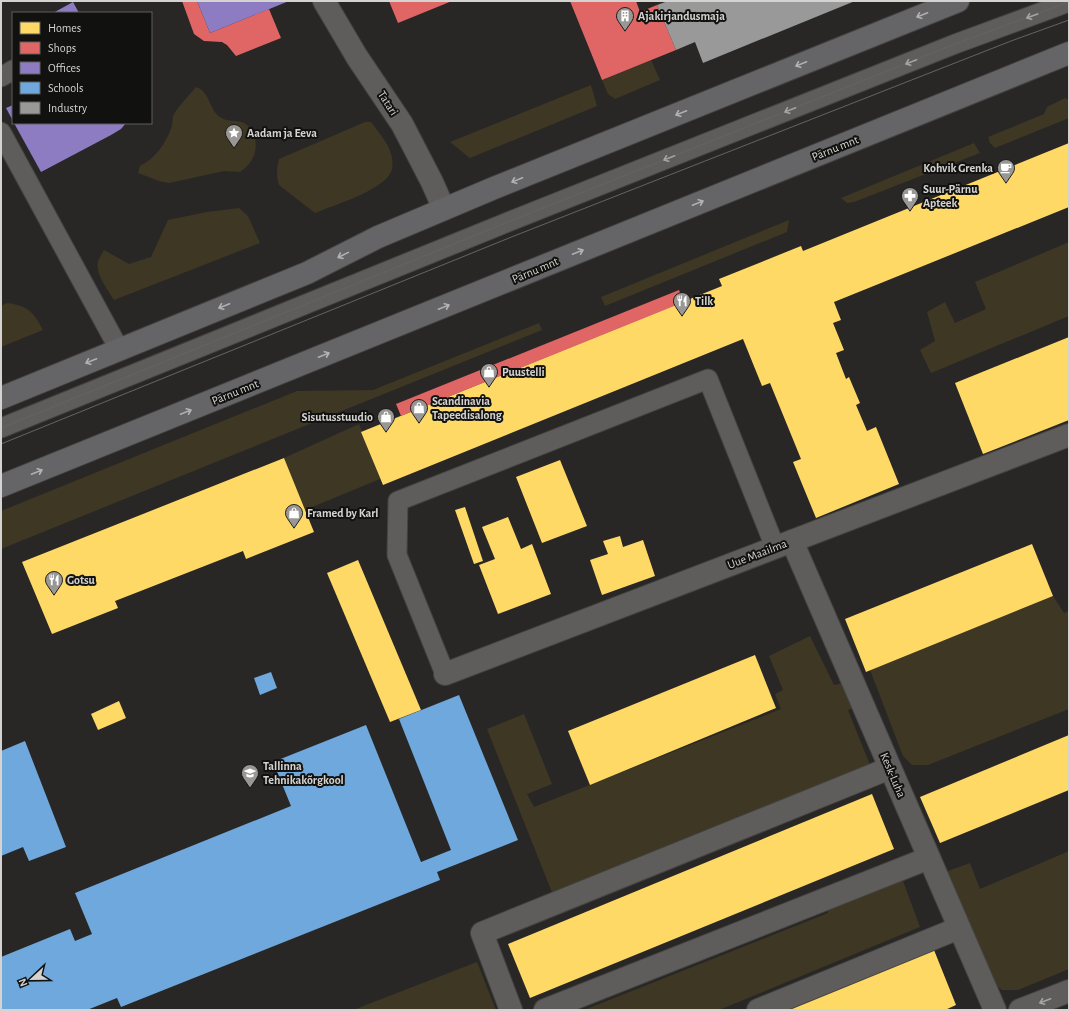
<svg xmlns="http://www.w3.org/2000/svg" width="1070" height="1011" font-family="'Alegreya Sans',sans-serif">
	<rect width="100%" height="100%" fill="#282726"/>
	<g fill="#3e3723">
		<path d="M651,60L660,80L615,99L608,94L602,80Z"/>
		<path d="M591,85L597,106L470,158L450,142Z"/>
		<path d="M196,87C210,91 209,110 220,117C226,122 237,120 244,123C257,130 259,150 251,161C248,166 244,169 240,172L224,171L169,183L159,181L138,173L140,166C156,158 166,143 172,126C173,122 172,117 174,114C180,104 189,96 196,87Z"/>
		<path d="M1065,98L1069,100V118L995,148L990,143L988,137L1044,114L1047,107Z"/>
		<path d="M365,122H371C378,132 388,142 391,154C393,160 393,167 391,172C382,191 334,205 315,213L279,185C276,176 277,168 279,159Z"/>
		<path d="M974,143L980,153L854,202L847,203L841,198Z"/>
		<path d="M239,208L248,216L260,243L114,300C108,290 95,274 98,262C99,258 102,254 104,250L129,264L151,257L168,220L207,212Z"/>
		<path d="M789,220L787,232L605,306L601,297Z"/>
		<path d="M1069,242V316L931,373L920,350L935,341L927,312L945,302L955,323L986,309L975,282Z"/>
		<path d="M7,303C29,306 33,312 43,330L1,347V306Z"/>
		<path d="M539,323L542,330L1,549V511L297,391L373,390Z"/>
		<path d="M359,424L380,479L305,510L284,458Z"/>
		<path d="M1053,596L1064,613L1069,611V709L928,765H912L903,756L870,670Z"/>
		<path d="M810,636L834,685L847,682L858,706L848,710L872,770L555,900L487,729L524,714L552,784L527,794L534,807L781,709L775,694L783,690L769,656Z"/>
		<path d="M1069,851V969L1018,990H1002L990,981L937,875L970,863L980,889Z"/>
		<path d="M900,873L920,927L719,1010H584L828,913L826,904Z"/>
		<path d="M477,962L496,1010H353Z"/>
	</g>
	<g fill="#ffd966">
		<path d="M1069,143V207L834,302L841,320L833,323L844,350L836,353L846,379L849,377L860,403L856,405L867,431L876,427L899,484L816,518L793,462L801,459L770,383L762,386L743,339L383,485L361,432L722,286L719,279L801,246L803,251Z"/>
		<path d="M1069,337V420L983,454L955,383Z"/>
		<path d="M284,458L314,532L246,559L243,551L115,601L118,608L52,634L22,562Z"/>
		<path d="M560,460L587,526L542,543L516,477Z"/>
		<path d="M465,507L483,561L474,564L455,510Z"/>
		<path d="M508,517L521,549L532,544L551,594L498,614L479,565L495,559L482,527Z"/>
		<path d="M620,536L623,547L643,540L655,576L602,595L590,560L608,554L603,541Z"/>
		<path d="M1032,544L1053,596L866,672L845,619Z"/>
		<path d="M358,560L421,710L390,722L327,573Z"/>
		<path d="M755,655L776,708L590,785L568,731Z"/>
		<path d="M119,701L126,718L98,730L91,714Z"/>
		<path d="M1069,735V790L940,843L920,797Z"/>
		<path d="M872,794L894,849L530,998L508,944Z"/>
		<path d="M934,950L956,1005L945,1010H787Z"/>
	</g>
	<g fill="#e06666">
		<path d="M182,1H197L210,33L269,9L281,38L236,56L227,45L222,42L204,41L194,34Z"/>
		<path d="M389,1H452L398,23Z"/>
		<path d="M570,1H636L640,12L657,5L676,50L602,80Z"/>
		<path d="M679,290L684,302L401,416L396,404Z"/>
	</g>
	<g fill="#8e7cc3">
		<path d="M197,1H289L210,33Z"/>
		<path d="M73,2L79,13H53Z"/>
		<path d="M13,105V121L6,108Z"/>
		<path d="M14,123H126L121,129L111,135L41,172Z"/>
	</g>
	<g fill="#6fa8dc">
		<path d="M271,672L277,688L260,695L254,678Z"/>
		<path d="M459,695L518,840L437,872L440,880L121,1007L117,998L87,1010H1V957L70,929L75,941L92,934L75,893L291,806L273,762L366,725L421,862L451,850L399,719Z"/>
		<path d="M25,741L66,847L29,861L23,847L1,856V751Z"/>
	</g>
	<path fill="#999" d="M668,1H855L703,63L695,42L676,50L657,5Z"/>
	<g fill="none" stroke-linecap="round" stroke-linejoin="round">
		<defs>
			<g id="service">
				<path d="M1,77L13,70"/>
				<path d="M1,132L119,349"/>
				<path d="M1,428L508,222L955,44L1069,2"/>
				<path d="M445,674L397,555L398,501L708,379L775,547"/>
			</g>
			<g id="minor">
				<path d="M324,1L357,57L402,124L432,182L444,209"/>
				<path d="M792,541L995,1010"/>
				<path d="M445,674L1069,435"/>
				<path d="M511,1010L482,933L890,768"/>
				<path d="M545,1010L929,858"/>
				<path d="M758,1010L959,928"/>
				<path d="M1020,1010L1069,991"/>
			</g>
			<g id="primary">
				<path d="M1,398L307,273L378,237L494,188L958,1"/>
				<path d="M1,486L1069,53"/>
			</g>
		</defs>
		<use href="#service" stroke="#444341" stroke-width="21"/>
		<use href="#minor" stroke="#444341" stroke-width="24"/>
		<use href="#primary" stroke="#444341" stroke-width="24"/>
		<use href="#service" stroke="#5e5d5c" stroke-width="19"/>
		<use href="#minor" stroke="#5e5d5c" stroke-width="22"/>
		<use href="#primary" stroke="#656567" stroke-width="22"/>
		<g stroke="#656463" stroke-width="1">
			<path d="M1,428L508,222L955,44L1069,2"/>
			<path d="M1,444L514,236L1011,41L1069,20"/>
		</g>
	</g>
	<defs><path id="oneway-shaft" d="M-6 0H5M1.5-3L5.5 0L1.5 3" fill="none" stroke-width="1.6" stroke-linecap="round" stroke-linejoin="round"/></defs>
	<g stroke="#b3b2b1">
		<use href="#oneway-shaft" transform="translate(922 15) rotate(158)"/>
		<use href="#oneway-shaft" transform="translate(801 64) rotate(158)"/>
		<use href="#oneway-shaft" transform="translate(681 113) rotate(158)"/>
		<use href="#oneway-shaft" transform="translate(517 180) rotate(158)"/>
		<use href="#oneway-shaft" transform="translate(698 203) rotate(-22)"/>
		<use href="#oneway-shaft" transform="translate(578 252) rotate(-22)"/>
		<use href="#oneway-shaft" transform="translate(343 255) rotate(154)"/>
		<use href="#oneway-shaft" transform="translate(224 306) rotate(158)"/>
		<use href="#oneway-shaft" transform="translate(444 307) rotate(-22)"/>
		<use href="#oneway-shaft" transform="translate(324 355) rotate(-22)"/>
		<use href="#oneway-shaft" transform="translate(91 361) rotate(158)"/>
		<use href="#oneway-shaft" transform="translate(186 412) rotate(-22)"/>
		<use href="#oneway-shaft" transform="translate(37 472) rotate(-22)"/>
	</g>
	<g stroke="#a5a4a2">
		<use href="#oneway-shaft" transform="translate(1032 16) rotate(160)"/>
		<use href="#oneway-shaft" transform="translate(911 62) rotate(158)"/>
		<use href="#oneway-shaft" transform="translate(790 110) rotate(158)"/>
		<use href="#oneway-shaft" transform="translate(669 158) rotate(158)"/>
		<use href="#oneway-shaft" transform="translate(1045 1001) rotate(159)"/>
	</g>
	<defs>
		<symbol id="building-pin" viewBox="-11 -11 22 30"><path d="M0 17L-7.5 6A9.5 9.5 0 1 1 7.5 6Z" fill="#989795" stroke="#11110f"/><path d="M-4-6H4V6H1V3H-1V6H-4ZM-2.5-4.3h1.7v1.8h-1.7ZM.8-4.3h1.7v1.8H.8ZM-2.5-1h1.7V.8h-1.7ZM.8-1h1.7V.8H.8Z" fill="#fff"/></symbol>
		<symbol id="sight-pin" viewBox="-11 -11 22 30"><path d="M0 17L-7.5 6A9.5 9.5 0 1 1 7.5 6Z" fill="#989795" stroke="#11110f"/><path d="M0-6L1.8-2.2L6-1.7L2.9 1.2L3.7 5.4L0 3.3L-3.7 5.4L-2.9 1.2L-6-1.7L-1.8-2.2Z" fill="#fff"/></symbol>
		<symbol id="cafe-pin" viewBox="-11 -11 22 30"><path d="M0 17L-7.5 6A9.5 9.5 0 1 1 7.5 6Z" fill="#989795" stroke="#11110f"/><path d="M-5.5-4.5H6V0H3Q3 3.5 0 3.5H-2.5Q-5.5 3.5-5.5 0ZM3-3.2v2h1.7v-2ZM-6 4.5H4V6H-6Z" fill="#fff"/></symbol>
		<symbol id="pharmacy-pin" viewBox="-11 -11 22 30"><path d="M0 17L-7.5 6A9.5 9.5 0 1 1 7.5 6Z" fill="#989795" stroke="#11110f"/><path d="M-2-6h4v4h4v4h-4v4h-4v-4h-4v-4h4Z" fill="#fff"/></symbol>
		<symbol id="restaurant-pin" viewBox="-11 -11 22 30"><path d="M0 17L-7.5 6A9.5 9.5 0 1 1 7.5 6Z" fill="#989795" stroke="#11110f"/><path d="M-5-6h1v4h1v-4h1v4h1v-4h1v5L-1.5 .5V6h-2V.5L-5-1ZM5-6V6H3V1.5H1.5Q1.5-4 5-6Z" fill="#fff"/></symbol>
		<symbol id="shop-pin" viewBox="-11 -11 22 30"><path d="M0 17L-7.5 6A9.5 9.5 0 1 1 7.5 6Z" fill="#989795" stroke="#11110f"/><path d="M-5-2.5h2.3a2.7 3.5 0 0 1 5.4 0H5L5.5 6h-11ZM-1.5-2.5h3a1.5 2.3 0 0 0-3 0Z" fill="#fff"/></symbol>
		<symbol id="university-pin" viewBox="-11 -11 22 30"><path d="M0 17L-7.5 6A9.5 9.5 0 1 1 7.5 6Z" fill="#989795" stroke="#11110f"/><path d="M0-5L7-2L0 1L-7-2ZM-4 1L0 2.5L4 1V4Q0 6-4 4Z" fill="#fff"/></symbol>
	</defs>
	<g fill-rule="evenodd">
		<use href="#building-pin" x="615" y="6" width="20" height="27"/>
		<use href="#sight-pin" x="224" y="123" width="20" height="27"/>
		<use href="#cafe-pin" x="996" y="158" width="20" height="27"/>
		<use href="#pharmacy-pin" x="900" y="186" width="20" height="27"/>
		<use href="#restaurant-pin" x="672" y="291" width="20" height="27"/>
		<use href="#shop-pin" x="479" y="362" width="20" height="27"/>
		<use href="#shop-pin" x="409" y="398" width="20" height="27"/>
		<use href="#shop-pin" x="376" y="407" width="20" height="27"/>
		<use href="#shop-pin" x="284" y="503" width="20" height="27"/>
		<use href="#restaurant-pin" x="44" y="570" width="20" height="27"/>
		<use href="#university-pin" x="240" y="763" width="20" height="27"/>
	</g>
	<g text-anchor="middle" stroke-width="4" stroke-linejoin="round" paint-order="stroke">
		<g font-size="12" font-weight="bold" fill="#d4d3d1" stroke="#11110f" text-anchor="start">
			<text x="638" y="20">Ajakirjandusmaja</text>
			<text x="247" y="137">Aadam ja Eeva</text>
			<text x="993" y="172" text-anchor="end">Kohvik Grenka</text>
			<text x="923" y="193">Suur-Pärnu<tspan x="923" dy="14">Apteek</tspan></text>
			<text x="695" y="305">Tilk</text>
			<text x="502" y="376">Puustelli</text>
			<text x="432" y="405">Scandinavia<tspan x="432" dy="14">Tapeedisalong</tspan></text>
			<text x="373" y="421" text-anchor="end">Sisutusstuudio</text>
			<text x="307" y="517">Framed by Karl</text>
			<text x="67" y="584">Gotsu</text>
			<text x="263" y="770">Tallinna<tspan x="263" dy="14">Tehnikakõrgkool</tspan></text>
		</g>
		<g font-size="12" fill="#d4d3d1" stroke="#11110f">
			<text transform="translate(388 103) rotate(57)" y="4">Tatari</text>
			<text transform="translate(835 148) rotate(-22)" y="4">Pärnu mnt</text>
			<text transform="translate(535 270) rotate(-23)" y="4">Pärnu mnt</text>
			<text transform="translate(235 392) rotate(-22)" y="4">Pärnu mnt</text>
			<text transform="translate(757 554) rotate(-21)" y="4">Uue Maailma</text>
			<text transform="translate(893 775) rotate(67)" y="4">Kesk-Luha</text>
		</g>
	</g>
	<rect width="1070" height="1011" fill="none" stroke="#d4d3d1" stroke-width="4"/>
	<rect x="12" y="12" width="140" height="112" fill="#11110f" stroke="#5f5f5d"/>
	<rect x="20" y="22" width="20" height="12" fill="#ffd966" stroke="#5f5f5d"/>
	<text x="48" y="32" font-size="12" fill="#d4d3d1">Homes</text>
	<rect x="20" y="42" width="20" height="12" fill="#e06666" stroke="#5f5f5d"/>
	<text x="48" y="52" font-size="12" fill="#d4d3d1">Shops</text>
	<rect x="20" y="62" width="20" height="12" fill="#8e7cc3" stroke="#5f5f5d"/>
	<text x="48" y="72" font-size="12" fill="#d4d3d1">Offices</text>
	<rect x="20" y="82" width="20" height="12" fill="#6fa8dc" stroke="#5f5f5d"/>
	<text x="48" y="92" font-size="12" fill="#d4d3d1">Schools</text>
	<rect x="20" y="102" width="20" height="12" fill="#999999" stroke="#5f5f5d"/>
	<text x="48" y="112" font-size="12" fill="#d4d3d1">Industry</text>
	<g transform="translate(32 979) rotate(248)" stroke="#11110f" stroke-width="3" paint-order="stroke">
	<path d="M0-3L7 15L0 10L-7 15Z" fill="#d4d3d1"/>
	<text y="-6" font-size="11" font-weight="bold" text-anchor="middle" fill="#d4d3d1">N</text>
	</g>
</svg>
